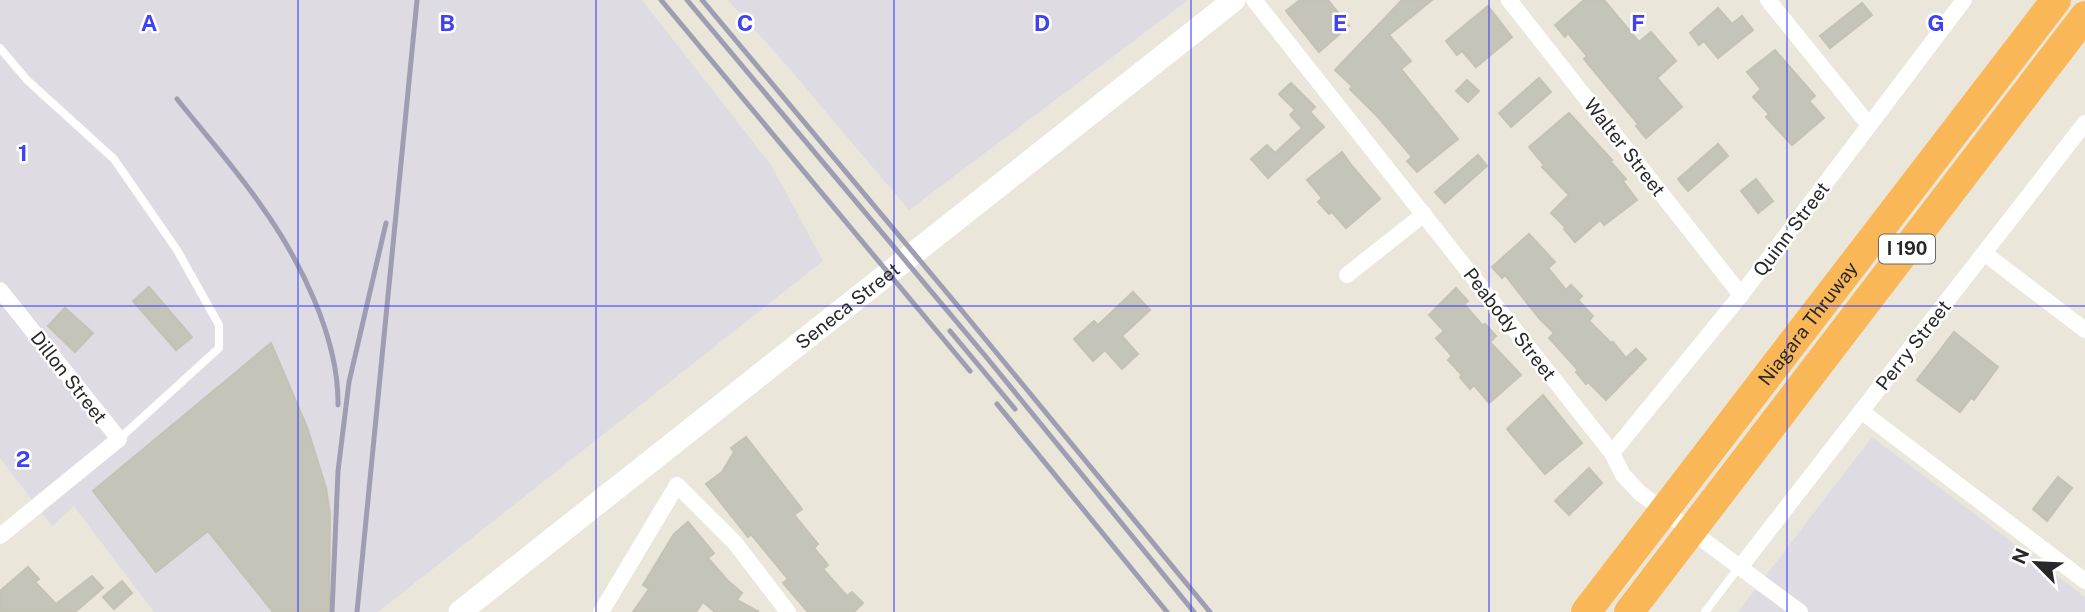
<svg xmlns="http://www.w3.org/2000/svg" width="2085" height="612" font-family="'Public Sans',sans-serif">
	<rect width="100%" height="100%" fill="#eae6da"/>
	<g fill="#dedbe3">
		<path d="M0,0H642L771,165L823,261L378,612H154L74,506L52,526L0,458Z"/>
		<path d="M728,0H1188L909,210L782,60Z"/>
		<path d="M1872,437L2085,597V612H1738Z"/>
	</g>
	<g fill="#c5c4b9" stroke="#c5c2b4" stroke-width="2">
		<path d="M1300,0H1328L1349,26L1319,52L1286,11Z"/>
		<path d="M1402,0H1432L1389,35L1411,61L1401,69L1458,139L1417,172L1407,161L1412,157L1378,117L1350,89L1352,86L1335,70Z"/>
		<path d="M1584,0H1604L1639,42L1651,32L1676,61L1657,78L1682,107L1646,138L1636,126L1638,124L1584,59L1587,56L1568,33L1565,37L1555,25Z"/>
		<path d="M1862,3L1872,15L1830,48L1820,36Z"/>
		<path d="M1488,6L1512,37L1476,67L1462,51L1457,55L1446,41Z"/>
		<path d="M1718,8L1732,24L1742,16L1753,30L1718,58L1704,41L1699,45L1690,33Z"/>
		<path d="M1775,50L1815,96L1809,101L1824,118L1792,145L1766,117L1769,114L1753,97L1761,89L1747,72Z"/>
		<path d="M1539,78L1551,92L1511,127L1499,113Z"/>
		<path d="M1467,80L1479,91L1468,102L1456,91Z"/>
		<path d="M1291,83L1315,107L1310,112L1324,127L1268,178L1251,159L1267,145L1275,153L1302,128L1290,115L1295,110L1279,94Z"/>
		<path d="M1569,113L1612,160L1610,161L1626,179L1623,181L1637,200L1604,225L1600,220L1575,242L1564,229L1566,228L1551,213L1569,195L1542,167L1544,165L1529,147Z"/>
		<path d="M1718,144L1728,156L1688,191L1678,179Z"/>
		<path d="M1342,152L1352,166L1380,199L1346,228L1332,212L1329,214L1318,202L1322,198L1307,180Z"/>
		<path d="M1478,155L1487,166L1445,203L1435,192Z"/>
		<path d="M1756,179L1773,201L1758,213L1741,191Z"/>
		<path d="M1529,234L1555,262L1548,268L1566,290L1571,285L1582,296L1578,300L1593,316L1589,321L1611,343L1613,342L1626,358L1636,349L1646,359L1606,400L1588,382L1586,384L1576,372L1578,370L1549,338L1554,333L1539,318L1505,275L1502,278L1492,267Z"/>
		<path d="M149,287L192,337L176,350L133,301Z"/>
		<path d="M1456,288L1468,301L1464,304L1483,326L1485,324L1496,336L1490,342L1521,375L1489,403L1474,385L1470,389L1460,377L1462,375L1448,360L1452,356L1436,338L1444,331L1429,315Z"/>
		<path d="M1133,292L1150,310L1122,336L1138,354L1122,369L1105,350L1093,361L1074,339L1094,321L1098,325Z"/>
		<path d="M65,308L93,333L75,352L48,326Z"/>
		<path d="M1954,332L1998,367L1974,400L1971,398L1960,412L1917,380Z"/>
		<path d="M271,343L307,427L326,488L330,514L329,612H273L208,531L156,572L93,491Z"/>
		<path d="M1543,395L1582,443L1545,474L1507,429Z"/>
		<path d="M746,437L802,509L794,515L818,544L814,548L828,565L823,569L847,596L852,592L863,603L854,612H808L783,583L788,579L751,534L748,537L706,484L722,472L734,452L731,448Z"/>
		<path d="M1589,468L1602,483L1569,515L1555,501Z"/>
		<path d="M2058,477L2072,488L2047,521L2033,509Z"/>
		<path d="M688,522L714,553L708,558L727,580L742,593L737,600L759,612H715L703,602L696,612H633L649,589L643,585L674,534Z"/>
		<path d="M28,567L39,579L35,582L56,604L92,576L103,588L75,612H0V591Z"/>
		<path d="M122,581L132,593L114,609L103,597Z"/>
	</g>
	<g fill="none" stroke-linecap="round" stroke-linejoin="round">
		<g stroke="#fff" stroke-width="8">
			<path d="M0,48L27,80L114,159L177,250L219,325V348L119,439"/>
			<path d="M1705,612L1739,567"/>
		</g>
		<g stroke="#fff" stroke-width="16">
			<path d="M1254,0L1612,453L1623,475L1640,493L1800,612"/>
			<path d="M1509,0L1741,295"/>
			<path d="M1768,0L1869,125"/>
			<path d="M1984,253L2085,330"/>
			<path d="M1347,275L1424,214"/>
			<path d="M0,290L119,439L0,536"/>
			<path d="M1861,411L2085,581"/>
			<path d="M1612,453L1741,295L1964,0"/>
			<path d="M1741,566L2085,123"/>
			<path d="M601,612L677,485L735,543L788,612"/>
		</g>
		<path stroke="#fff" stroke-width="23" id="s1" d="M460,612L1234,0"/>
		<g stroke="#f9b757" stroke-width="30">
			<path id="s2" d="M1586,612L2056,0"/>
			<path d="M1629,612L2085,16"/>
		</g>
		<g stroke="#9e9db2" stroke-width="5">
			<path d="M661,0L970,371"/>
			<path d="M687,0L987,358L1194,612"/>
			<path d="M702,0L958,306L1210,612"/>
			<path d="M177,99C205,134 235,168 260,204C299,258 339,337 338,405"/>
			<path d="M950,331L1015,409"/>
			<path d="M997,404L1167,612"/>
			<path d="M332,612L338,471L349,382L386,223"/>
			<path d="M357,612L417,0"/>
		</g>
	</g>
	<path fill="none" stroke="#3e42f4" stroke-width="2" stroke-opacity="0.55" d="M298,0V612M596,0V612M894,0V612M1191,0V612M1489,0V612M1787,0V612M0,306H2085"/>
	<g text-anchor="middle" stroke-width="5" stroke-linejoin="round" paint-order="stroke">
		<rect fill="#fff" stroke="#686868" stroke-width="2" x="1879" y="234.5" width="56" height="29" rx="5"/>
		<g font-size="18" font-weight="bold" fill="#282828">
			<text x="1907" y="255">I 190</text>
		</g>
		<g font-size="19" fill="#282828" stroke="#fff">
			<text transform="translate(1625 147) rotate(52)" y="7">Walter Street</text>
			<text transform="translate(1791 229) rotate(-53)" y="7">Quinn Street</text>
			<text dy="7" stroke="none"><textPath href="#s1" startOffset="494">Seneca Street</textPath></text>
			<text dy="7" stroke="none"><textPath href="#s2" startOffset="364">Niagara Thruway</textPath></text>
			<text transform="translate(1510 324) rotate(52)" y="7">Peabody Street</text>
			<text transform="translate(1913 345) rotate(-52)" y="7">Perry Street</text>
			<text transform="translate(69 377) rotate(52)" y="7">Dillon Street</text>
		</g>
	</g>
	<g font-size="23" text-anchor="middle" font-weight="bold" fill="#3e42f4" stroke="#fff" stroke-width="5" stroke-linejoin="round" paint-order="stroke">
		<text x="149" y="31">A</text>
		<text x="447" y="31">B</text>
		<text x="745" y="31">C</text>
		<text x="1042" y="31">D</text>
		<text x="1340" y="31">E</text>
		<text x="1638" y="31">F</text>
		<text x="1936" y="31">G</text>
		<text x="23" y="161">1</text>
		<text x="23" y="467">2</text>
	</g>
	<g transform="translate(2036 563) rotate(294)" stroke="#ffffff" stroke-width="5" paint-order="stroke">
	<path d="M0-5L12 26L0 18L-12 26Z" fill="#282828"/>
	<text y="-10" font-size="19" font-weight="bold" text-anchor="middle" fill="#282828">N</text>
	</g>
</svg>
